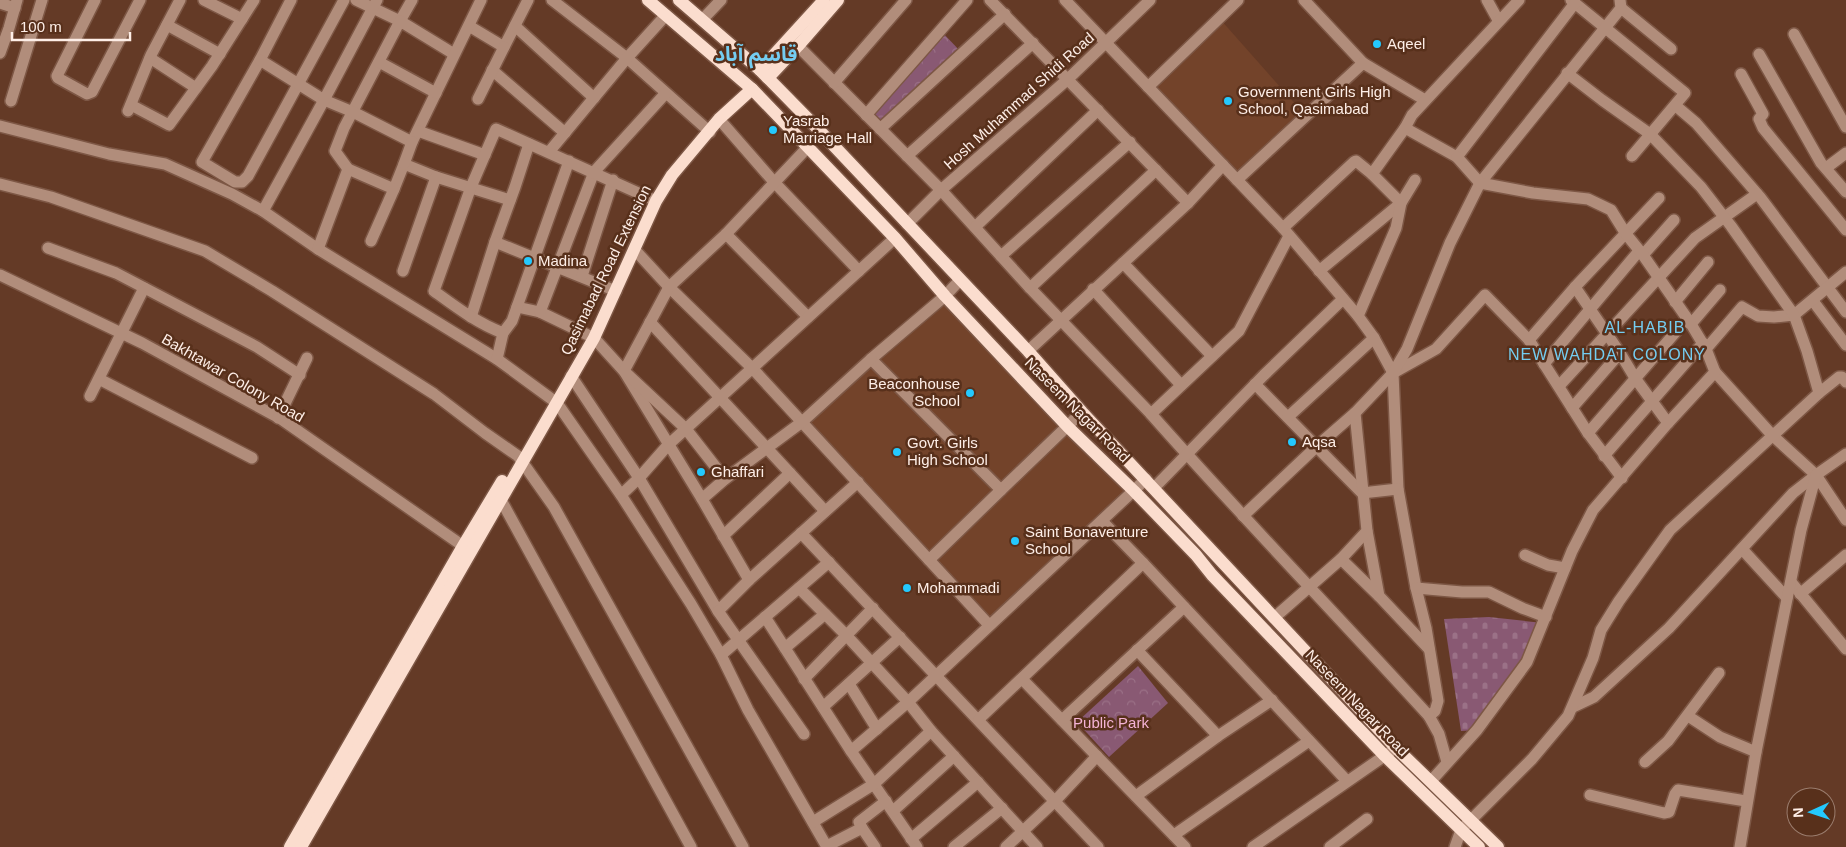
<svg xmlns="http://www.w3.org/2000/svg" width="1846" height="847" font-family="Arial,'Noto Sans Arabic',sans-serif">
	<defs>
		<pattern id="cemetery-stones" width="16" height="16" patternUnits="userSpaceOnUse" patternTransform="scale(1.25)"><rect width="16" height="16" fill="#895973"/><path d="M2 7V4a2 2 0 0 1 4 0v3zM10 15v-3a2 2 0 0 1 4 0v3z" fill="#9b7187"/></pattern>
		<pattern id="park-crowns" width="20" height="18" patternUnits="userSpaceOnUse" patternTransform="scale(1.25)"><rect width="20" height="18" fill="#895973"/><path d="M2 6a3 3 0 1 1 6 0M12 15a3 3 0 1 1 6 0" fill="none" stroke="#9b7187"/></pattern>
	</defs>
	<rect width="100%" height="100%" fill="#643a26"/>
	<g fill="#73432a">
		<path d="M1220,19L1306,116L1237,180L1148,87Z"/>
		<path d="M945,296L1134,491L989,625L802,422Z"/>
	</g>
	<path fill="url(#cemetery-stones)" d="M1489,617L1543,623L1527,662L1477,730L1461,731L1444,619Z"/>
	<g fill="url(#park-crowns)">
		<path d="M940,30L962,53L880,129L866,115Z"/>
		<path d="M1138,666L1168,703L1109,757L1077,722Z"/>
	</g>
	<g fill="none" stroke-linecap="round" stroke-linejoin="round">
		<defs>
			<g id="minor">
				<path d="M95,0L57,76L58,78L87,94L92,92L140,0"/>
				<path d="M204,0L242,19"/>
				<path d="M291,0L260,60L202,162L235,182H242L248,176L344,0"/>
				<path d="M356,0L400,21L412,0"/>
				<path d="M552,0L627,58L710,132"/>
				<path d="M990,0L1188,203"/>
				<path d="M1065,0L1283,228L1358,316L1374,338L1393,373L1398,489L1416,588L1426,628L1438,701L1435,711L1429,716L1439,734L1447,762"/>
				<path d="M1304,0L1363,63"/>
				<path d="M1487,0L1498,20"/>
				<path d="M1571,0L1685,93L1632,156"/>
				<path d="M0,3L15,8"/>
				<path d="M1621,8L1671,49"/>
				<path d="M702,20L721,0"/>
				<path d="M167,25L220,54"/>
				<path d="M469,26L504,47L528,0"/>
				<path d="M515,26L594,98"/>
				<path d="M1794,34L1846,127"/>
				<path d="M798,46L941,190L1030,288L1151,414L1239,331L1289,236"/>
				<path d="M0,53L9,28L17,0"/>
				<path d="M454,54L400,21L344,128L335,151L348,169L394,189L404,164L436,177L510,200"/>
				<path d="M1759,54L1821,163L1846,192"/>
				<path d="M150,58L196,88"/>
				<path d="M260,60L324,100L353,112L412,142L481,0"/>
				<path d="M379,62L436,93"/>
				<path d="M492,70L565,133"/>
				<path d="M1741,74L1763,114L1759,119L1763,128L1846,230"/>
				<path d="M834,83L906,0"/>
				<path d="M1148,87L1238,0"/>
				<path d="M478,99L504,47"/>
				<path d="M11,101L42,0"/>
				<path d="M131,105L169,125L212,66L254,0"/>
				<path d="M1676,106L1696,123L1760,197L1846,312"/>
				<path d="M128,111L151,55L180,0"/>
				<path d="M866,115L967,0"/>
				<path d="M719,119L774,182L859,271"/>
				<path d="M0,126L109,154L165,164L232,194L263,211L318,249L497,359L557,403L621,495L691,604L721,655L748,710L827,847"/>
				<path d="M1405,128L1457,157L1575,3"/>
				<path d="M880,129L1005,14"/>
				<path d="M418,131L485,155"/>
				<path d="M529,144L515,187L495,242L616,291"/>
				<path d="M549,152L627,58L666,15"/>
				<path d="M907,156L1033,43"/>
				<path d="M404,164L412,142"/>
				<path d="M1826,168L1846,153"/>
				<path d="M1237,180L1363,63L1425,100"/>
				<path d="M0,184L51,197L205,251L272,291L434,394L485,433L518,456L554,507L743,847"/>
				<path d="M263,211L324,100L377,0"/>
				<path d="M907,224L941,190L1068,79L1150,0"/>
				<path d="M975,227L1098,110"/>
				<path d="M1283,228L1354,162L1356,161L1372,174L1405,128L1412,115L1519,0"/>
				<path d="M726,234L808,317"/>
				<path d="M371,241L394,189"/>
				<path d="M48,248L116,273L257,347L300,375"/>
				<path d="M318,249L348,169"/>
				<path d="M634,249L669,287L753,369L989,625"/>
				<path d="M1643,255L1674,220"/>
				<path d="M1001,256L1130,142"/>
				<path d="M1123,263L1212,356"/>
				<path d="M403,271L436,177"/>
				<path d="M1319,271L1401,203L1415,180"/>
				<path d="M0,275L142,343L281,419L463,546"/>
				<path d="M582,276L613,180"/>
				<path d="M960,280L945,296L871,359L1001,490L1082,412"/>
				<path d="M1575,287L1620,353L1635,378L1668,423"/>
				<path d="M1030,288L1156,170"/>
				<path d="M1093,289L1181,385"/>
				<path d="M1813,301L1846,345"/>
				<path d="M1675,302L1708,262"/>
				<path d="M517,307L540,312L594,338L624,371L702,499L749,580"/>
				<path d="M540,312L594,172L665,94"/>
				<path d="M1358,316L1396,228L1401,203L1372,174"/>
				<path d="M471,317L495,242"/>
				<path d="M650,322L825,511"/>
				<path d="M1691,324L1720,290"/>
				<path d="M503,333L512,321L569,161"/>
				<path d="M1529,340L1575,287L1659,198"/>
				<path d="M1706,349L1742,307L1758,316L1774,317L1794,315L1846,272"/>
				<path d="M1028,351L1188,203L1223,165"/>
				<path d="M497,359L503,333C477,323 456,307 434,291L471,187L496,129L656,201"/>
				<path d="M1544,364L1639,251"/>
				<path d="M1395,372L1436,349L1485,295L1529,340L1588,433L1622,478"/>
				<path d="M1715,372L1772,435L1816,475L1846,520"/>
				<path d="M571,376L639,478L718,611L749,580L858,482"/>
				<path d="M99,379L252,458"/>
				<path d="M1255,384L1362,493L1398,489"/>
				<path d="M1559,386L1695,238L1757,194"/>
				<path d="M1819,393L1839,377H1842L1846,382"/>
				<path d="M90,396L144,288"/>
				<path d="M1572,408L1620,353"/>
				<path d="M1151,414C1242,517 1337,615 1429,716"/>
				<path d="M1288,417L1374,338"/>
				<path d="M278,418L307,358"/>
				<path d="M1588,433L1687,319"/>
				<path d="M1604,456L1703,343"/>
				<path d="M725,479L686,429L624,371L669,287L726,234L807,148"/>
				<path d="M1154,488L1264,375L1343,299"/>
				<path d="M621,495L639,478L668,445L895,238"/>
				<path d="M702,499L725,479L802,422L871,359"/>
				<path d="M501,500L691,847"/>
				<path d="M1243,516L1316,447L1355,413L1393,373L1407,349L1450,243L1480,183L1621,8L1620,0"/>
				<path d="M1102,521L1143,563L1347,781"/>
				<path d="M1367,531L1379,596L1429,649"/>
				<path d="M801,533L1098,847"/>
				<path d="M723,536L790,473"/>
				<path d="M1742,549L1787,598"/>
				<path d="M1525,555L1548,565L1565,568"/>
				<path d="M1341,559L1379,596"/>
				<path d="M929,560L1001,490"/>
				<path d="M1791,582L1846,649"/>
				<path d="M799,588L846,635L908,702L931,731L1037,847"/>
				<path d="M1416,588L1462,592H1489L1522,608L1546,617"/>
				<path d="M1800,594L1846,555"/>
				<path d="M718,611L804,734"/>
				<path d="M765,617L851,751L908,702L1146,479"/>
				<path d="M1275,617L1341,559L1367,531L1355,413"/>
				<path d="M785,648L825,614"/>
				<path d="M1137,650L1218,736"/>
				<path d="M721,655L829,562"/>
				<path d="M804,679L873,608"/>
				<path d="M1022,679L1185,847"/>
				<path d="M849,684L877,729"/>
				<path d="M823,707L900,637"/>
				<path d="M1573,707L1594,697L1669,628L1793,493L1816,475"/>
				<path d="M1688,716L1720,737L1756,752"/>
				<path d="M979,719L1143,563"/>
				<path d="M1062,720L1184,607"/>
				<path d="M851,751L917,847"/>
				<path d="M1645,762L1668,741L1719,673"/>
				<path d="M1431,781L1477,730L1527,662L1572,551L1593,510L1668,423L1715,372L1706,349L1691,324L1643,255L1626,234L1611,210L1588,199L1533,193L1480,183L1457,157"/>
				<path d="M1590,795L1664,813L1669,812L1675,794L1678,790L1746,801"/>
				<path d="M1136,796L1218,736L1272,700"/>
				<path d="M893,811L954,756"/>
				<path d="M813,822L874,784L931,731"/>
				<path d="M862,828L859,822L886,801"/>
				<path d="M1174,835L1309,741"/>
				<path d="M911,839L978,782"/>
				<path d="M827,846L862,828L875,847"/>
				<path d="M954,847L1002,808"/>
				<path d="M1006,847L1055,801L1097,756"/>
				<path d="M1253,847L1390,752"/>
				<path d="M1330,847L1367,819"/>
				<path d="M1455,847L1461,830L1532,759L1568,716L1593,658L1601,630L1619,601L1670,530L1819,393L1807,351L1794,315L1731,226L1701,187L1650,134L1602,100L1567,73"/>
				<path d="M1740,847L1756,752L1801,530L1816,475L1846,454"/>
			</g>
			<g id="major">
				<path d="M648,0L752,89L895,238L945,296L1068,427L1134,491L1196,555L1212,575L1385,756L1479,847"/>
				<path d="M679,0L760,70L818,129L1028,351L1082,412L1395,747L1498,847"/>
				<path d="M760,70L824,0"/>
				<path d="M768,78L798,46L838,0"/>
				<path d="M290,847L463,546L502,481"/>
				<path d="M301,847L594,338L656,201L672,175L719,119L752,89"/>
			</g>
		</defs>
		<use href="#minor" stroke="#7d5745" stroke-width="14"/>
		<use href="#major" stroke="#7d5745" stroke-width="15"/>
		<use href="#minor" stroke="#b18d7b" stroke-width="11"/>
		<use href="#major" stroke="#fbddce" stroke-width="12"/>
	</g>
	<g fill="#24c9fe" stroke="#58301b" stroke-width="2">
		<circle cx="1377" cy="44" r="5"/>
		<circle cx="1228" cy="101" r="5"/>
		<circle cx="773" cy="130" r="5"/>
		<circle cx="528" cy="261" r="5"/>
		<circle cx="970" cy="393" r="5"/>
		<circle cx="1292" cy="442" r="5"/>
		<circle cx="897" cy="452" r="5"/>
		<circle cx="701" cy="472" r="5"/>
		<circle cx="1015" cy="541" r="5"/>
		<circle cx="907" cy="588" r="5"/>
	</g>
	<g text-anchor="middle" stroke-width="5" stroke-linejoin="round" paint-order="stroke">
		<g font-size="15" fill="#feeee7" stroke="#58301b" text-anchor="start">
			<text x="1387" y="49">Aqeel</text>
			<text x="1238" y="97">Government Girls High<tspan x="1238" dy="17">School, Qasimabad</tspan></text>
			<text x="783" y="126">Yasrab<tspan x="783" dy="17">Marriage Hall</tspan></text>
			<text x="538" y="266">Madina</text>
			<text x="960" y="389" text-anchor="end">Beaconhouse<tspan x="960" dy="17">School</tspan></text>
			<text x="1302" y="447">Aqsa</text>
			<text x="907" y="448">Govt. Girls<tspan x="907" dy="17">High School</tspan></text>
			<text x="711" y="477">Ghaffari</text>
			<text x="1025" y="537">Saint Bonaventure<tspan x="1025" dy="17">School</tspan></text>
			<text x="917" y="593">Mohammadi</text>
		</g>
		<g font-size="15" fill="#feeee7" stroke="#58301b">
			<text transform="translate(1019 101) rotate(-42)" y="5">Hosh Muhammad Shidi Road</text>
			<text transform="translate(606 270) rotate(-64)" y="5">Qasimabad Road Extension</text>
			<text transform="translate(233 378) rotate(30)" y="5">Bakhtawar Colony Road</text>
			<text transform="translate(1077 410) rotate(45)" y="5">Naseem Nagar Road</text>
			<text transform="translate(1357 703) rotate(46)" y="5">Naseem Nagar Road</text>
		</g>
		<g font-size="15" fill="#f4b3d5" stroke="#58301b">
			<text x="1111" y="728">Public Park</text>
		</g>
		<g font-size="16" letter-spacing="1" fill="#74cdf1" stroke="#58301b">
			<text x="1645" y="333">AL-HABIB</text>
			<text x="1607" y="360">NEW WAHDAT COLONY</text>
		</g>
		<g font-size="20" font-weight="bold" fill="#74cdf1" stroke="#58301b">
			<text x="756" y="61">قاسم آباد</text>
		</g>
	</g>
	<g transform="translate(1811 812) rotate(267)"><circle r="24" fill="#58301b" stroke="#9a7c6d"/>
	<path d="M0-4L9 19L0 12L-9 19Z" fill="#24c9fe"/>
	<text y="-8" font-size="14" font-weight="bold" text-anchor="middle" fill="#feeee7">N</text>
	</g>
	<path d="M12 32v8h118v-8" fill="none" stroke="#feeee7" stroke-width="2.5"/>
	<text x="20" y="32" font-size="15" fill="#feeee7" stroke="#58301b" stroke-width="4" paint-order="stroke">100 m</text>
</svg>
